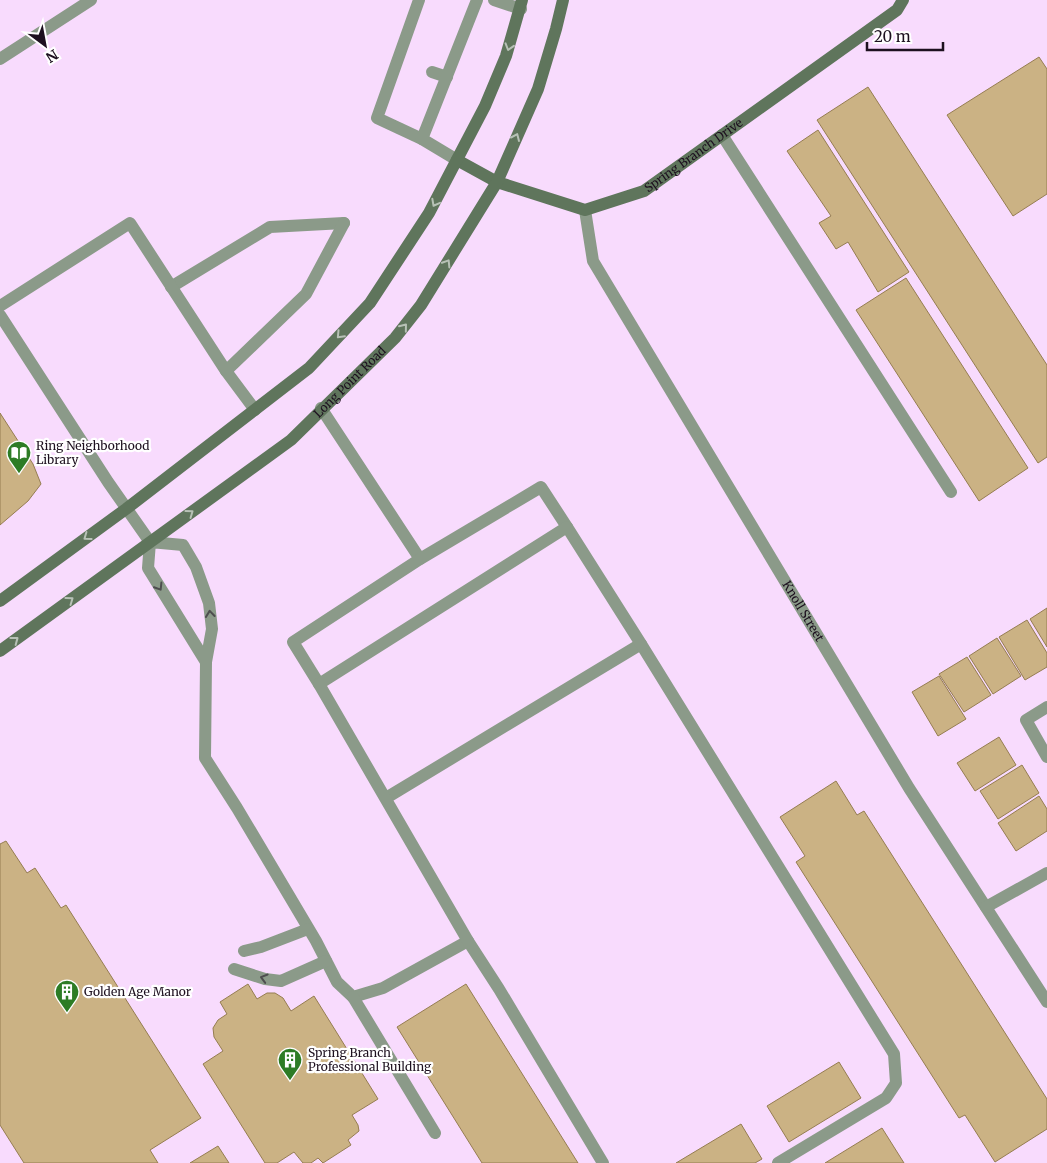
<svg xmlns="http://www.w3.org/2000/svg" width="1047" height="1163" font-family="Merriweather,serif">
	<rect width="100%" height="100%" fill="#f8dbfd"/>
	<g fill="#cbb284" stroke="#957d51">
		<path d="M1039,57L1047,69V194L1013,216L947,115Z"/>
		<path d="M868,87L1047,365V457L1038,463L817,120Z"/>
		<path d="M818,130L909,272L878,292L848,242L836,249L819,223L831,216L787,151Z"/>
		<path d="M906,278L1028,468L979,501L856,310Z"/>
		<path d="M0,413L33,464L41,484L28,501L0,525Z"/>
		<path d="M1047,608V647L1030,619Z"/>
		<path d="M1027,620L1047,653V667L1025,680L999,637Z"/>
		<path d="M997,638L1021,676L993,694L969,656Z"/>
		<path d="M967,657L991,695L964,712L939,674Z"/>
		<path d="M939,676L966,719L938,736L912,692Z"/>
		<path d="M999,737L1016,765L975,791L957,763Z"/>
		<path d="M1022,765L1039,793L998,819L980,791Z"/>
		<path d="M836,781L857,815L864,811L1047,1099V1129L995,1162L965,1115L959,1118L796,862L805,856L780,817Z"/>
		<path d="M1039,796L1047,809V831L1016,851L998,823Z"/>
		<path d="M6,841L27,873L35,868L61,908L66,905L201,1118L150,1150L158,1163H24L0,1125V844Z"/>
		<path d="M248,984L257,999L267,993H275L283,998L291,1011L314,996L378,1099L352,1115L358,1125L359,1131L348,1140L351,1145L323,1163L318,1158L311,1163H303L294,1152L277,1163H265L203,1064L223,1051L214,1037L213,1028L218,1020L227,1014L220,1002Z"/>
		<path d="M466,984L578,1163H482L397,1027Z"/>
		<path d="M839,1062L861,1098L789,1142L767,1106Z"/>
		<path d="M741,1124L762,1159L755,1163H676Z"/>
		<path d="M882,1128L904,1163H825Z"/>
		<path d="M218,1146L229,1163H190Z"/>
	</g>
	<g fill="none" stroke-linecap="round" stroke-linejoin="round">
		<g stroke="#8b9a89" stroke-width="12">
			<path d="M419,0L377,118L422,139"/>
			<path d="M494,0L521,9"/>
			<path d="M432,72L447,77"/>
			<path d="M722,135L951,492"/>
			<path d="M457,160L422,139L477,0"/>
			<path d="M171,287L270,227L344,223"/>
			<path d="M0,306L130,223L226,371"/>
			<path d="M321,408L420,559"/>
			<path d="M255,410L226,371L306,294L344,223"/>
			<path d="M206,662L148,568L150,542L183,545L196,567L209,603L212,629L206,662L205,758L237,808L316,941L337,982L353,997L383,988L468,941"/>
			<path d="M319,684L293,642L420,559L541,487L567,527"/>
			<path d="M386,798L641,644"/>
			<path d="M244,951L261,947L308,929"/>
			<path d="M234,969L265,979L281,981L326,961"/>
			<path d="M353,997L435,1133"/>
			<path d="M603,1163L499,989L468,941L319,684L567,527L641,644L894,1054L896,1083L886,1098L778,1163"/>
		</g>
		<g stroke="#8b9a89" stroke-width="12">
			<path d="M0,59L91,0"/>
			<path id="s1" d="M585,210L593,261L909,788L1047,1002"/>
			<path d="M0,315L108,482L150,542"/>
			<path d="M1047,707L1026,720L1047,757"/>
			<path d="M986,907L1047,873"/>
		</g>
		<g stroke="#5f755c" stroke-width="12">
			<path id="s2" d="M457,160L497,182L585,210L644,191L897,10L903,0"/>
			<path d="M0,601L126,509L309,368L370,303L429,213L485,106L506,56L522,0"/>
			<path id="s3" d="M0,651L291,440L395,338L421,305L497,182L538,89L556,29L563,0"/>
		</g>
	</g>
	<defs><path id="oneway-chevron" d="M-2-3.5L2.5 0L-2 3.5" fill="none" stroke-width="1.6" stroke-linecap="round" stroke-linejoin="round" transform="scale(1.25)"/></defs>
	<g stroke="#b7c1b6">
		<use href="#oneway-chevron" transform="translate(509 47) rotate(107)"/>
		<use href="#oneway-chevron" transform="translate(516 137) rotate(-66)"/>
		<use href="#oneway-chevron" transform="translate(435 203) rotate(118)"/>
		<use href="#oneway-chevron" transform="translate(447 263) rotate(-58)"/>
		<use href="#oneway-chevron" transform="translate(404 327) rotate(-51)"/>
		<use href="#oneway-chevron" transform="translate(340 335) rotate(133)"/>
		<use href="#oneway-chevron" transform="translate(190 513) rotate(-36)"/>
		<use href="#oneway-chevron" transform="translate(87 537) rotate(144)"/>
		<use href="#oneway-chevron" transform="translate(70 600) rotate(-36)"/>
		<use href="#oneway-chevron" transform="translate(15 640) rotate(-37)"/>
	</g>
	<g stroke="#4e4e4f">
		<use href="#oneway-chevron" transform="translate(159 587) rotate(58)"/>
		<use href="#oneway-chevron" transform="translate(210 614) rotate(-96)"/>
		<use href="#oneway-chevron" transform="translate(264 978) rotate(-164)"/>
	</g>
	<defs>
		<symbol id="library-pin" viewBox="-11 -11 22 30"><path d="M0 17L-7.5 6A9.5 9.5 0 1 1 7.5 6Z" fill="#2d7c25" stroke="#fff"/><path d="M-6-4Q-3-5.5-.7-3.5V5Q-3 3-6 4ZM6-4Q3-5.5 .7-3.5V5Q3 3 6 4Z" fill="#fff"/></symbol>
		<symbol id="building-pin" viewBox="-11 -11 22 30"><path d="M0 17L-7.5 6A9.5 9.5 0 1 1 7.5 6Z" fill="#2d7c25" stroke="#fff"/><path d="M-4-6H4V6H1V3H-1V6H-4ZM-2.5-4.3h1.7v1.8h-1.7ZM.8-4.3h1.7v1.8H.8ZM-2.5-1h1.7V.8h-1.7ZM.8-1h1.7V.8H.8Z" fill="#fff"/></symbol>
	</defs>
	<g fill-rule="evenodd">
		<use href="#library-pin" x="5" y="439" width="28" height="38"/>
		<use href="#building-pin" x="53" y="978" width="28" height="38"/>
		<use href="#building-pin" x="276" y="1046" width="28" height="38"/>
	</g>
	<g text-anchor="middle" stroke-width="4.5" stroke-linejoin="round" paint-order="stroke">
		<g font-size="12" fill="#1d101f" stroke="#fff">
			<text dy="4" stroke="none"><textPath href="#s2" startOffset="261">Spring Branch Drive</textPath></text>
			<text dy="4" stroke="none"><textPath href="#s3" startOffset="442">Long Point Road</textPath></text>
			<text dy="4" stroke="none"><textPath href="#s1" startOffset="460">Knoll Street</textPath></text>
		</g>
		<g font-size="12" fill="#1d101f" stroke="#fff" text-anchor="start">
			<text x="36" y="450">Ring Neighborhood<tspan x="36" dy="14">Library</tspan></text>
			<text x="84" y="996">Golden Age Manor</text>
			<text x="308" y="1057">Spring Branch<tspan x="308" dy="14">Professional Building</tspan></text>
		</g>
	</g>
	<g transform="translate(45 45) rotate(148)" stroke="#ffffff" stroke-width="4" paint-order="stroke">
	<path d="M0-4L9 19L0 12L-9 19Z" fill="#1d101f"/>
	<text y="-8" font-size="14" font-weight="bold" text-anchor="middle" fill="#1d101f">N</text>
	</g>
	<path d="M867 42v8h76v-8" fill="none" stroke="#1d101f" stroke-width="2.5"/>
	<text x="874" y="42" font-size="15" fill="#1d101f" stroke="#ffffff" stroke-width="4" paint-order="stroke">20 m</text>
</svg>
